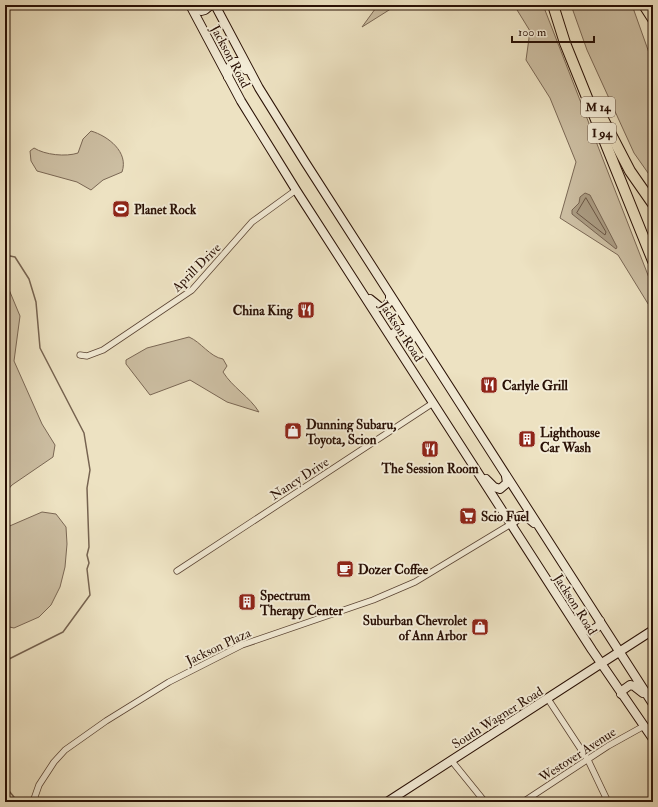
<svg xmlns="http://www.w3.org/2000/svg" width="658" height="807" font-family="'IM FELL Double Pica',serif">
	<rect width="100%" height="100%" fill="#ede2c2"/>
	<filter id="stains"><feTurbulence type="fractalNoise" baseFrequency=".005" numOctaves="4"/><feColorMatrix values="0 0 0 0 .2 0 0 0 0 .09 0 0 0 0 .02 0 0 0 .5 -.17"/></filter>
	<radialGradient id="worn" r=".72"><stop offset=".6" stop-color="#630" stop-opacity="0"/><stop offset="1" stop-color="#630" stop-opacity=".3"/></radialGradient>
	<g fill="#ccbea2" stroke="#7a6754">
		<path d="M378,5H397L362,27Z"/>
		<path d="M514,5H543L653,288V316L650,307L618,255L560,218L576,162L550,98L526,60L530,31Z"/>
		<path d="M571,5H632L653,64V180L634,153L587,50Z"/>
		<path d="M91,131C108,136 129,152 122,172L103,180L91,190L77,182L37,171L31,161L30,151L34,148C45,155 66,157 78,153L83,139Z"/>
		<path d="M5,280L20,316L14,361L42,424L55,445L53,457L12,485L5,493Z"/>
		<path d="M189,337C201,342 210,357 223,359L227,366L223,372C233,388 249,396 259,412L227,402L190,380L150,395L126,364V360L147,348Z"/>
		<path d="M42,512L56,514L66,527L67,544L65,567L60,587L51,605L39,617L14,628L5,626V528Z"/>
	</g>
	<path fill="#aa9b82" stroke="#766350" d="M585,193L590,195L617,247L616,249L572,214V210L579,203L580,197Z"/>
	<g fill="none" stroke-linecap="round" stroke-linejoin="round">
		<path stroke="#6a5644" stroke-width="1" d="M586,198L606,232L605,235L577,213Z"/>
		<g stroke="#766350" stroke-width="1.5">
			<path d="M5,255L15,257L29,279L36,302L40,348L84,433L90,470L87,488L89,547L87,555L89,563L87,569L90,595L63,632L5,661"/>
			<path d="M5,786L18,802"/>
		</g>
		<defs>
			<g id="street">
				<path d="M80,355L87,356L103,350L192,290L252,222L296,190"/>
				<path d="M177,571L433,403"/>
				<path d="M548,699L588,760L608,802"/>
				<path d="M451,760L485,802"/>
				<path d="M33,802L39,785L54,762L65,750L106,721L169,682L242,645L373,600L415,582L511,524"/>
				<path d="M523,802L608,746L644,726"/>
			</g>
			<g id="secondary">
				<path d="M190,5L241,101L296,190L592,650L653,739"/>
				<path d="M193,5L201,11L205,10L211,5"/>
				<path d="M215,5L259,88L305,162L653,704"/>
				<path d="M228,77L229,68L233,62H239L246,70"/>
				<path d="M370,299L380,307H385L390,301V296"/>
				<path d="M391,335L400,329H405L414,337"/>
				<path d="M486,479L494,487L500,489L507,483L506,476"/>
				<path d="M511,524L520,516H526L534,523"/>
				<path d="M576,620L587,630H592L599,626L600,621"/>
				<path d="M621,694L623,690L630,685L634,686L643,693"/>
				<path d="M387,802L653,630"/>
			</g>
			<g id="highway">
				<path d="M553,5L565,43L653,261"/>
				<path d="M644,5L653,19"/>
				<path d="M603,119L630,171L653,204"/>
			</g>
		</defs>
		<use href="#street" stroke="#5a4434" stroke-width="7"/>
		<use href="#secondary" stroke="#291005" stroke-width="10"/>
		<use href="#highway" stroke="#291005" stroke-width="12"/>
		<use href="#street" stroke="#f3ecd7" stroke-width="5.5"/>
		<use href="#secondary" stroke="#f3ecd7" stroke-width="8"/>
		<use href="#highway" stroke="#ede2c2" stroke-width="10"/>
	</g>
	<defs>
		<symbol id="stadium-square" viewBox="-11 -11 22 22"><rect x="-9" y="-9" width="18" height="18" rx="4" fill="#8f2418" stroke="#f3ecd7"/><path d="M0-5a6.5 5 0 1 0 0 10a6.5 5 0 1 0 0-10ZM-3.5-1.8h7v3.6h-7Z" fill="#fff"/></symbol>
		<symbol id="restaurant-square" viewBox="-11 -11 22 22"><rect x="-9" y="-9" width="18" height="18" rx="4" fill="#8f2418" stroke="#f3ecd7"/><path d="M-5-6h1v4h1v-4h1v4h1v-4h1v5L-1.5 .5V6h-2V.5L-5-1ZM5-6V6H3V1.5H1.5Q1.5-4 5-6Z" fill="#fff"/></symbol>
		<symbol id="shop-square" viewBox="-11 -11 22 22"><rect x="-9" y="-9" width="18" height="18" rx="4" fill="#8f2418" stroke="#f3ecd7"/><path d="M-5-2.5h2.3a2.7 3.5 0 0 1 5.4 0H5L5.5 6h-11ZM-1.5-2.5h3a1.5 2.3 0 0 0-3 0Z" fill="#fff"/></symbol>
		<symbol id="building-square" viewBox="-11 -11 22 22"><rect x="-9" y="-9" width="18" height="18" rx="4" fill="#8f2418" stroke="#f3ecd7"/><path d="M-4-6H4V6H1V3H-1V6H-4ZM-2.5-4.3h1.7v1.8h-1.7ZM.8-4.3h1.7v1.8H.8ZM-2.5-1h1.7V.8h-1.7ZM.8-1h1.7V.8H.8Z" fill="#fff"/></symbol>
		<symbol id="supermarket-square" viewBox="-11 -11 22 22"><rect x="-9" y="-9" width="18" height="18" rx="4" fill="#8f2418" stroke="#f3ecd7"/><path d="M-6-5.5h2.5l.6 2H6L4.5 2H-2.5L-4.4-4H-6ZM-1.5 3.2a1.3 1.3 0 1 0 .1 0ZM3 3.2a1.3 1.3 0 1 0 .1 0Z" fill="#fff"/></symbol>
		<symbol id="cafe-square" viewBox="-11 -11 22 22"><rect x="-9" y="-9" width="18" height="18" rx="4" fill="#8f2418" stroke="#f3ecd7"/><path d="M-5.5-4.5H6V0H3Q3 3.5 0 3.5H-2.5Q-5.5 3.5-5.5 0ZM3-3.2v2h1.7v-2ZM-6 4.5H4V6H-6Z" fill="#fff"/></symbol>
	</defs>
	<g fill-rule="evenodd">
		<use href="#stadium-square" x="111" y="199" width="20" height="20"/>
		<use href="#restaurant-square" x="296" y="300" width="20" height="20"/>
		<use href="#restaurant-square" x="479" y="375" width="20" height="20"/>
		<use href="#shop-square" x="283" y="421" width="20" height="20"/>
		<use href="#building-square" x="517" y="429" width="20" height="20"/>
		<use href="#restaurant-square" x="420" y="439" width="20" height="20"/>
		<use href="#supermarket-square" x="458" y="506" width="20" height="20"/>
		<use href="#cafe-square" x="335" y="559" width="20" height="20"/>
		<use href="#building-square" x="237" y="592" width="20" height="20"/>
		<use href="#shop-square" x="470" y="617" width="20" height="20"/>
	</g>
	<g text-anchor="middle" stroke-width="4" stroke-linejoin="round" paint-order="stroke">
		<g fill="#f3ecd7" stroke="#665244" stroke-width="1">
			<rect x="581" y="97" width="34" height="20" rx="3"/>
			<rect x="588" y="123" width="28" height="20" rx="3"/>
		</g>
		<g font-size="12" font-weight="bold" fill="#291005">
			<text x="598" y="111">M 14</text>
			<text x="602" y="137">I 94</text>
		</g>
		<g font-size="13" fill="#291005" stroke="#f3ecd7">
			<text transform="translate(231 56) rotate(62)" y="5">Jackson Road</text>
			<text transform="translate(196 267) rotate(-45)" y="5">Aprill Drive</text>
			<text transform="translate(402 331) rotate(57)" y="5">Jackson Road</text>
			<text transform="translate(299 478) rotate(-33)" y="5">Nancy Drive</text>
			<text transform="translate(576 604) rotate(58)" y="5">Jackson Road</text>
			<text transform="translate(218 646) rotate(-25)" y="5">Jackson Plaza</text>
			<text transform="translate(497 717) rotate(-32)" y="5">South Wagner Road</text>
			<text transform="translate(577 754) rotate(-33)" y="5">Westover Avenue</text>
		</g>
		<g font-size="13" font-weight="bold" fill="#291005" stroke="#f3ecd7" text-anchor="start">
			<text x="134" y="214">Planet Rock</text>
			<text x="293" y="315" text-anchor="end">China King</text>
			<text x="502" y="390">Carlyle Grill</text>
			<text x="306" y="429">Dunning Subaru,<tspan x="306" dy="15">Toyota, Scion</tspan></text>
			<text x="540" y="437">Lighthouse<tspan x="540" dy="15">Car Wash</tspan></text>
			<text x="430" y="473" text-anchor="middle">The Session Room</text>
			<text x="481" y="521">Scio Fuel</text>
			<text x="358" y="574">Dozer Coffee</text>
			<text x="260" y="600">Spectrum<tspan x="260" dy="15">Therapy Center</tspan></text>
			<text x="467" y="625" text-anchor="end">Suburban Chevrolet<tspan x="467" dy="15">of Ann Arbor</tspan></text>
		</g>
	</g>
	<rect width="658" height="807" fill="none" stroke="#ede2c2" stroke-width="20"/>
	<rect x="6" y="6" width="646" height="795" fill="none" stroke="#291005" stroke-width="2"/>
	<rect x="10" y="10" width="638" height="787" fill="none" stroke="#291005"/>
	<path d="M512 36v6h82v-6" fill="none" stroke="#291005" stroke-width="2"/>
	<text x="518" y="36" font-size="12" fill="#291005" stroke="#f3ecd7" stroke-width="3" paint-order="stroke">100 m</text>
	<rect width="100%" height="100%" filter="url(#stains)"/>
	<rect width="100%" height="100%" fill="url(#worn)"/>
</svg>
